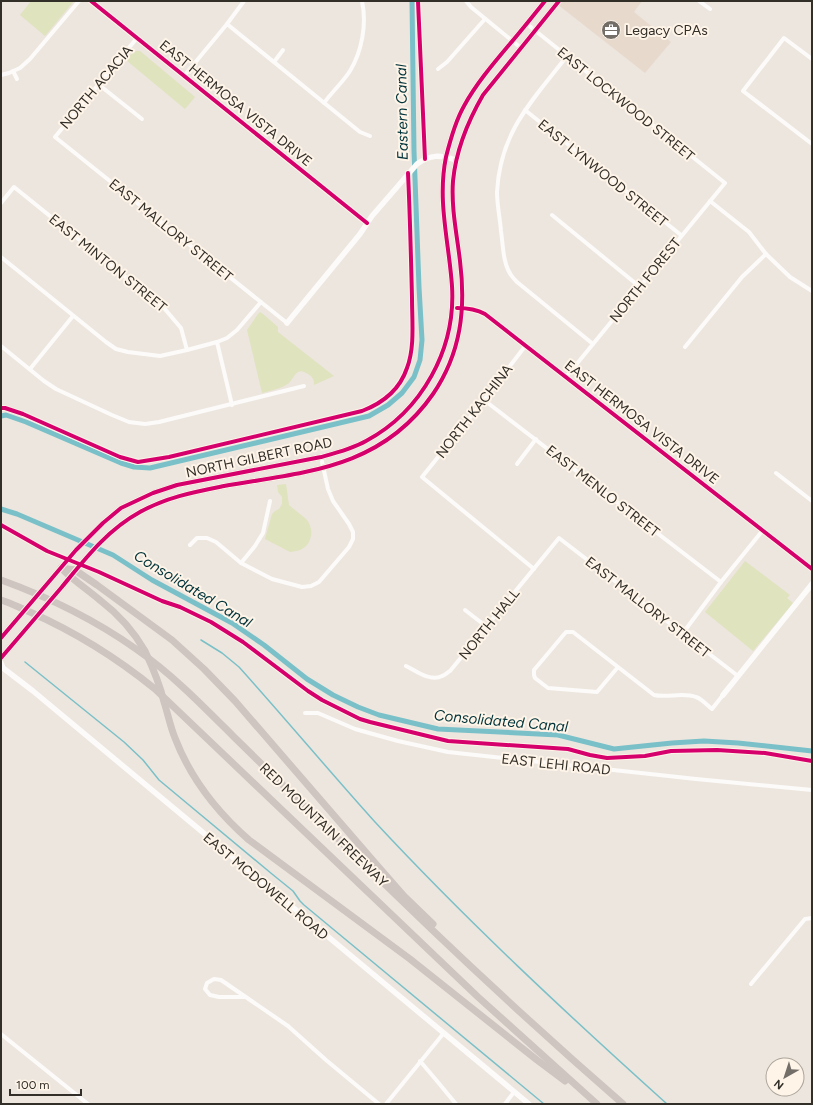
<svg xmlns="http://www.w3.org/2000/svg" width="813" height="1105" font-family="Figtree,sans-serif">
	<rect width="100%" height="100%" fill="#ede6de"/>
	<path fill="#e7dacd" d="M559,1H642L634,12L671,42L645,73L557,4Z"/>
	<g fill="#dfe3be">
		<path d="M31,1H74L45,36L20,15Z"/>
		<path d="M134,51H140L195,97L185,109L126,60Z"/>
		<path d="M260,312L263,314L278,327V332L334,376L314,385C314,380 313,377 308,374C294,365 295,381 286,385C279,389 269,391 262,393L247,330L258,314Z"/>
		<path d="M286,484L289,505C294,510 301,514 306,519C314,527 313,543 302,549C299,551 294,551 290,552L265,539L272,514L275,511L279,509L282,504V497L278,492L277,485Z"/>
		<path d="M745,561L790,595L787,598L793,603L753,651L705,612Z"/>
	</g>
	<g fill="none" stroke-linecap="round" stroke-linejoin="round">
		<g stroke="#7ac0c8" stroke-width="1.5">
			<path d="M201,640L222,653L239,667C285,718 329,771 375,822C467,921 567,1014 667,1104"/>
			<path d="M25,662L124,742L143,760L159,780L272,874L293,891L300,901L304,905L544,1104"/>
		</g>
		<g stroke="#7ac0c8" stroke-width="5">
			<path d="M1,416L6,415L26,422L121,463L134,467L150,468L369,416L388,405L402,393L414,377L420,360L422,340L419,287L414,151L412,1"/>
			<path d="M1,509L17,514L113,555L152,580L232,623L264,645L307,679L333,695L358,707L379,715L438,729L558,735L614,749L672,743L704,741L738,743L812,751"/>
		</g>
		<g stroke="#fcfbfa" stroke-width="4">
			<path d="M466,1L471,7L521,48"/>
			<path d="M699,1L710,9"/>
			<path d="M227,24L360,132L370,136"/>
			<path d="M527,24L725,183L566,377"/>
			<path d="M137,38L55,137L287,323"/>
			<path d="M567,56C532,101 500,132 497,192C497,205 500,218 501,231C503,245 503,264 511,275C513,278 515,280 517,282L593,344"/>
			<path d="M812,59L784,38L743,91L812,144"/>
			<path d="M274,62L283,50"/>
			<path d="M438,69L447,62L485,19"/>
			<path d="M13,71L17,79"/>
			<path d="M1,75L9,73L20,68L30,59L79,1"/>
			<path d="M184,76L227,24L244,1"/>
			<path d="M98,84L142,119"/>
			<path d="M324,103C332,92 343,82 350,71C362,51 367,24 362,1"/>
			<path d="M525,110L681,235"/>
			<path d="M710,201L749,232L766,254L790,277L812,291"/>
			<path d="M1,203L14,187L164,308L181,328L187,350"/>
			<path d="M552,215L640,287"/>
			<path d="M1,257L106,342L116,349L128,352L160,356L187,350L217,342L227,338L237,330L261,302"/>
			<path d="M453,308C466,308 473,307 485,314L812,569"/>
			<path d="M217,342L232,405"/>
			<path d="M526,345L484,400L422,477L534,569"/>
			<path d="M1,346L44,381L56,389L112,415L129,422L145,424L159,422L304,386"/>
			<path d="M685,347L742,277L766,254"/>
			<path d="M30,369L73,316"/>
			<path d="M484,400L721,582"/>
			<path d="M517,464L536,439"/>
			<path d="M776,473L812,501"/>
			<path d="M190,545L197,538H207L216,542L241,563L272,579L302,587L311,586L319,582L349,547L353,539V532L349,524L333,501L328,489L321,457"/>
			<path d="M241,563L255,546L263,533L270,501"/>
			<path d="M465,610L487,627"/>
			<path d="M683,633L721,582L763,530"/>
			<path d="M406,666C416,671 430,682 442,676C445,675 448,672 450,671L559,538L738,676"/>
			<path d="M618,667L597,692L548,688L535,678L534,675V670L566,632H573L654,695C668,698 683,692 696,697C702,699 707,705 712,709L723,695"/>
			<path d="M305,713H318L355,729L398,741L448,752L696,779L812,790"/>
			<path d="M751,984L805,919L812,918"/>
			<path d="M245,997H219L210,995L205,989L207,983L214,979L221,980L288,1026L326,1060L379,1104"/>
			<path d="M1,1034L88,1104"/>
			<path d="M420,1061L437,1081L456,1104"/>
			<path d="M386,1104L443,1034"/>
			<path d="M505,1104L514,1092"/>
		</g>
		<g stroke="#fcfbfa" stroke-width="5.5">
			<path d="M91,1L367,223"/>
			<path d="M287,323L360,234L372,216L417,164C431,154 440,155 456,160"/>
			<path d="M1,663L3,668L33,691L529,1104"/>
			<path d="M723,695L812,584"/>
		</g>
		<g stroke="#cdc6c3" stroke-width="6">
			<path d="M1,638L76,550L103,523L121,508L153,493L177,485L321,457C336,453 352,449 366,441C422,411 456,349 452,286C449,242 437,201 446,157C450,141 456,120 464,106C476,84 493,64 509,45C521,31 533,16 545,1"/>
			<path d="M1,658C21,635 41,611 61,588C85,559 107,530 140,512C167,497 194,492 224,486C305,472 381,469 433,394C461,353 466,309 460,261C457,235 451,208 453,181C456,150 468,121 483,95L559,1"/>
		</g>
		<g stroke="#cec4c0" stroke-width="7">
			<path d="M61,568C73,580 88,590 101,601C118,614 134,632 145,651C153,668 160,685 164,702C168,714 170,726 175,738C190,777 217,812 249,840L410,959L537,1060L565,1081"/>
			<path d="M61,568L75,570L97,585L172,640L204,669L235,701L376,864L404,896L433,924"/>
			<path d="M1,580C48,597 95,620 136,649C172,674 203,706 234,737C273,775 312,814 352,852C440,939 530,1023 623,1104"/>
			<path d="M1,600C11,603 20,608 30,612C75,632 117,658 155,689L478,997L597,1104"/>
		</g>
		<defs>
			<g id="cycleway">
				<path d="M91,1L367,223"/>
				<path d="M418,1L425,159"/>
				<path d="M457,308C468,308 476,309 485,314L812,569"/>
				<path d="M1,408H5L23,414L120,457L138,462L169,457L362,411C383,403 400,389 407,368C415,347 412,321 412,298C411,257 410,215 408,173"/>
				<path d="M1,525L47,551L99,572L162,601L180,607L211,622L243,642L308,691L322,700L360,719L370,722L448,741L568,749L590,755L607,758L645,756L671,751L717,750L765,753L812,761"/>
				<path d="M1,638L76,550L103,523L121,508L153,493L177,485L321,457C336,453 352,449 366,441C422,411 456,349 452,286C449,242 437,201 446,157C450,141 456,120 464,106C476,84 493,64 509,45C521,31 533,16 545,1"/>
				<path d="M1,658C21,635 41,611 61,588C85,559 107,530 140,512C167,497 194,492 224,486C305,472 381,469 433,394C461,353 466,309 460,261C457,235 451,208 453,181C456,150 468,121 483,95L559,1"/>
			</g>
		</defs>
		<use href="#cycleway" stroke="#fef4e8" stroke-width="6"/>
		<use href="#cycleway" stroke="#d6006c" stroke-width="4"/>
	</g>
	<defs>
		<symbol id="office-disc" viewBox="-11 -11 22 22"><circle r="9.5" fill="#736e68" stroke="#fef4e8"/><path d="M-6-3h4V-5.5h4V-3h4V5H-6ZM-1-4.5V-3h2v-1.5ZM-6 0V1H6V0Z" fill="#fff"/></symbol>
	</defs>
	<g fill-rule="evenodd">
		<use href="#office-disc" x="600" y="19" width="22" height="22"/>
	</g>
	<g text-anchor="middle" stroke-width="4" stroke-linejoin="round" paint-order="stroke">
		<g font-size="14" fill="#322e28" stroke="#fef4e8" text-anchor="start">
			<text x="625" y="35">Legacy CPAs</text>
		</g>
		<g font-size="14" fill="#322e28" stroke="#fef4e8">
			<text transform="translate(96 87) rotate(-50)" y="5">NORTH ACACIA</text>
			<text transform="translate(236 103) rotate(39)" y="5">EAST HERMOSA VISTA DRIVE</text>
			<text transform="translate(626 104) rotate(39)" y="5">EAST LOCKWOOD STREET</text>
			<text transform="translate(603 173) rotate(39)" y="5">EAST LYNWOOD STREET</text>
			<text transform="translate(171 230) rotate(39)" y="5">EAST MALLORY STREET</text>
			<text transform="translate(108 263) rotate(39)" y="5">EAST MINTON STREET</text>
			<text transform="translate(645 280) rotate(-51)" y="5">NORTH FOREST</text>
			<text transform="translate(474 411) rotate(-52)" y="5">NORTH KACHINA</text>
			<text transform="translate(642 422) rotate(38)" y="5">EAST HERMOSA VISTA DRIVE</text>
			<text transform="translate(259 457) rotate(-12)" y="5">NORTH GILBERT ROAD</text>
			<text transform="translate(603 491) rotate(38)" y="5">EAST MENLO STREET</text>
			<text transform="translate(648 607) rotate(38)" y="5">EAST MALLORY STREET</text>
			<text transform="translate(489 624) rotate(-51)" y="5">NORTH HALL</text>
			<text transform="translate(556 764) rotate(6)" y="5">EAST LEHI ROAD</text>
			<text transform="translate(324 825) rotate(44)" y="5">RED MOUNTAIN FREEWAY</text>
			<text transform="translate(266 886) rotate(40)" y="5">EAST MCDOWELL ROAD</text>
		</g>
		<g font-size="15" font-style="italic" fill="#01333a" stroke="#fef4e8">
			<text transform="translate(402 112) rotate(-91)" y="5">Eastern Canal</text>
			<text transform="translate(193 589) rotate(31)" y="5">Consolidated Canal</text>
			<text transform="translate(501 721) rotate(5)" y="5">Consolidated Canal</text>
		</g>
	</g>
	<rect width="813" height="1105" fill="none" stroke="#322e28" stroke-width="4"/>
	<g transform="translate(785 1077) rotate(219)"><circle r="19" fill="#fef4e8" stroke="#aca59b"/>
	<path d="M0-3L7 15L0 10L-7 15Z" fill="#736e68"/>
	<text y="-6" font-size="11" font-weight="bold" text-anchor="middle" fill="#322e28">N</text>
	</g>
	<path d="M10 1089v6h71v-6" fill="none" stroke="#322e28" stroke-width="2"/>
	<text x="16" y="1089" font-size="12" fill="#322e28" stroke="#fef4e8" stroke-width="3" paint-order="stroke">100 m</text>
</svg>
